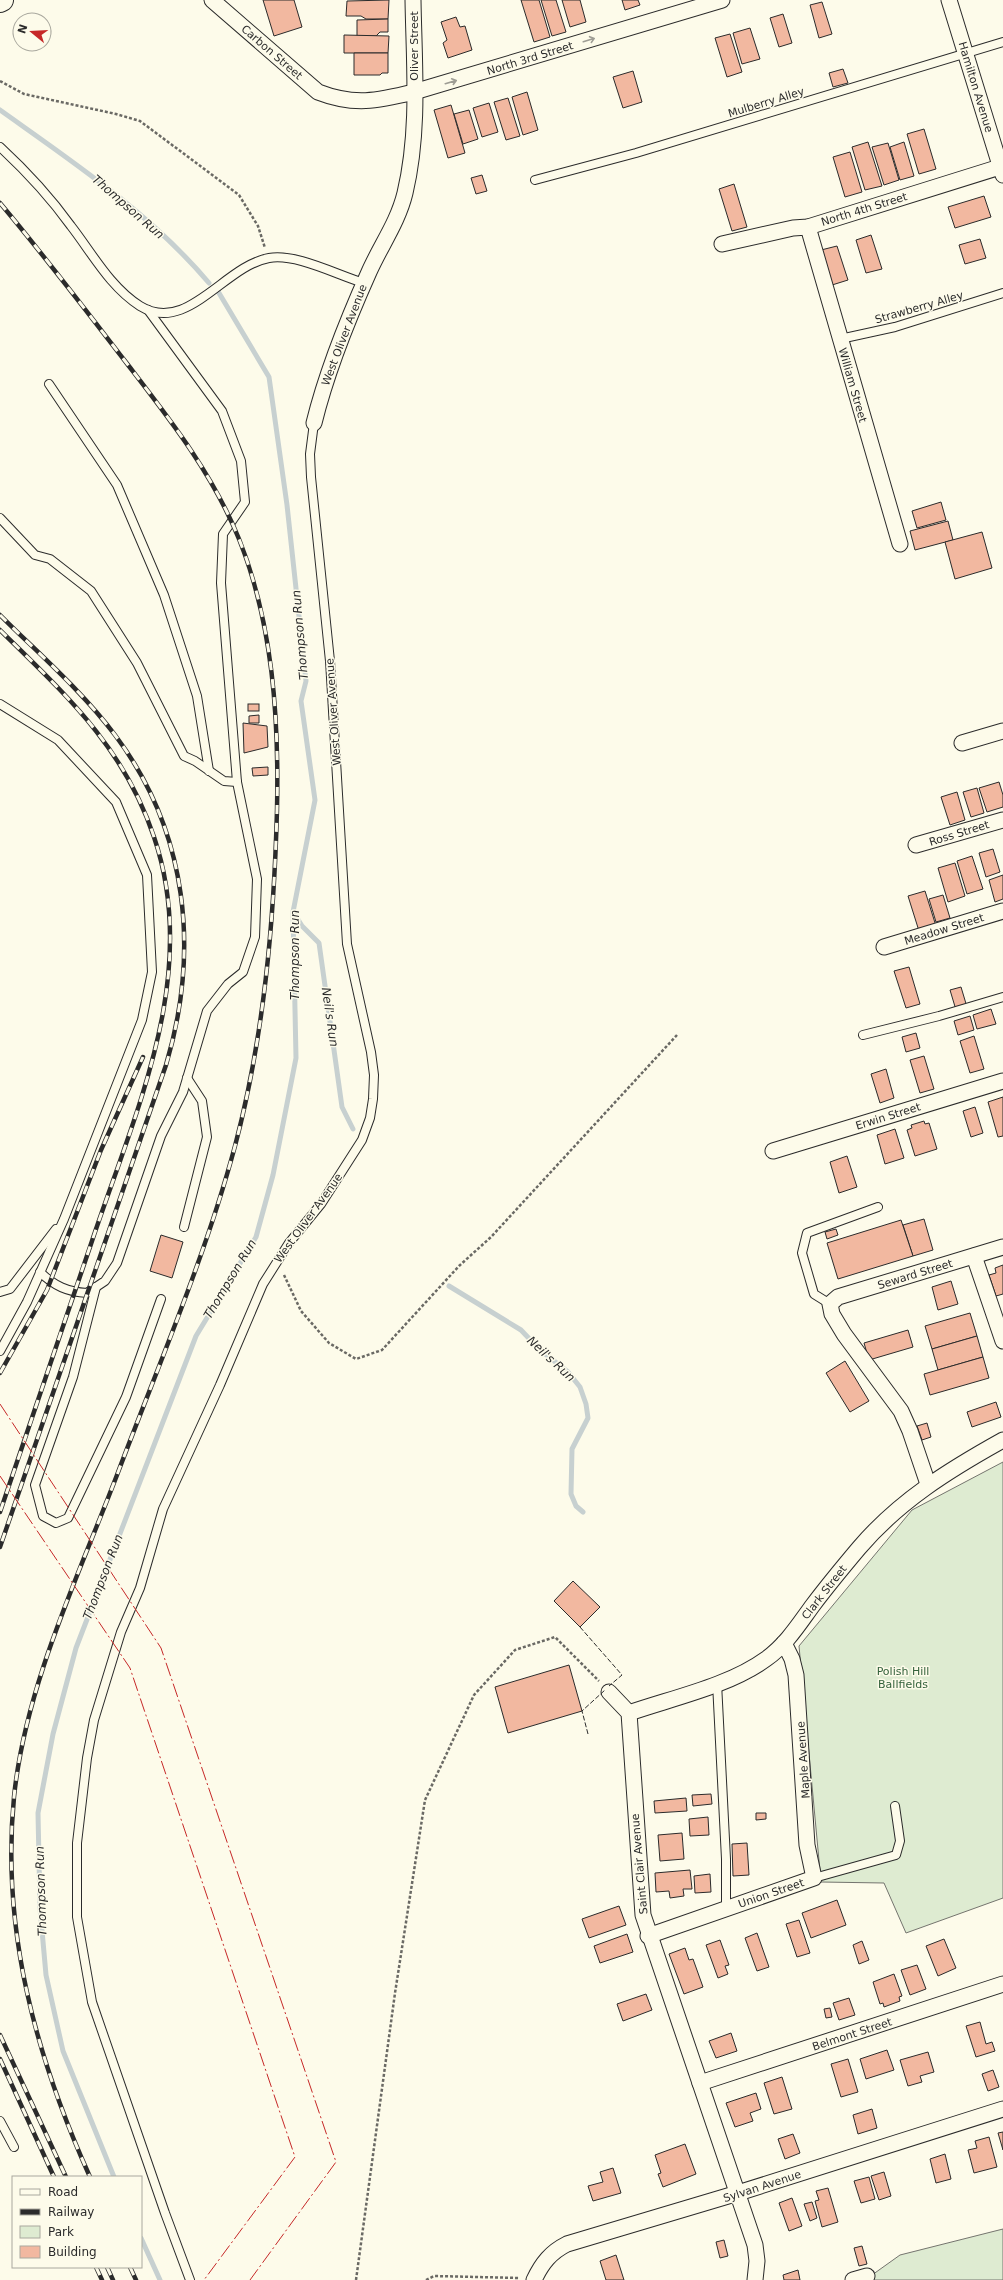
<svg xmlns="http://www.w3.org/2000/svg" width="1003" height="2280" font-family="'DejaVu Sans',sans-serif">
	<rect width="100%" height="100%" fill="#fdfbea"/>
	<g fill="#deebd1" stroke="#74746e">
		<path d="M1003,1462V1898L906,1933L884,1883L821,1882L799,1646L912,1510Z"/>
		<path d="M1003,2229V2280H865L900,2255Z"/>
	</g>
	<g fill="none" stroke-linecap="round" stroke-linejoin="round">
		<g stroke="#c7d0d0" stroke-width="5">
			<path d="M0,110C73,162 151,214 209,283"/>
			<path d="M294,913L302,926L319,943L342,1107L353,1129"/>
			<path d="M449,1286L521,1330L539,1349L568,1372L580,1387L586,1404L588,1418L572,1449L571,1494L576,1506L583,1512"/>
			<path d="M114,2177L63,2051L46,1975L40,1908L38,1813L53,1734L76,1648L196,1336L256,1237L273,1175L296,1058L293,912L315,800L301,701L306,681L287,505L269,377L219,293"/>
			<path d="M141,2238L160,2280"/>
		</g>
	</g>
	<g fill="#f2b8a0" stroke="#2b2b2b">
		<path d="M263,0H294L302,27L274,36Z"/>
		<path d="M389,0L388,19H366L361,16H346L347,1Z"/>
		<path d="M521,0H539L550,37L534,42Z"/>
		<path d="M541,0H556L566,32L552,36Z"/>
		<path d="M562,0H580L586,22L570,27Z"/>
		<path d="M622,0H638L640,5L625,10Z"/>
		<path d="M822,2L832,34L819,38L810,5Z"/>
		<path d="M783,14L792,43L779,47L770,18Z"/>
		<path d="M456,17L460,27L465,26L472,50L448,58L443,43L447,40L441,22Z"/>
		<path d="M388,19V32H380L376,36H357V20Z"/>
		<path d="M750,28L760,59L742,64L733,33Z"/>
		<path d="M730,34L742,72L727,77L715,38Z"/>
		<path d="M344,35L389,36L388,53H344Z"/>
		<path d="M354,53H388V73H382L380,75H354Z"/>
		<path d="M843,69L848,83L833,87L829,73Z"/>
		<path d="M633,71L642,102L623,108L613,77Z"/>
		<path d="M527,92L538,130L523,135L512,97Z"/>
		<path d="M508,98L520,136L506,140L494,102Z"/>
		<path d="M489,103L498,132L482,137L473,108Z"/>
		<path d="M451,105L465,153L448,158L434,110Z"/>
		<path d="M469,110L478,139L463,144L454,114Z"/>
		<path d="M924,129L936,169L919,174L907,134Z"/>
		<path d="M868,142L882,186L865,190L852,147Z"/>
		<path d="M904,142L914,176L900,180L890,147Z"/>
		<path d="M888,143L899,180L884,185L872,147Z"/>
		<path d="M850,152L862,192L845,197L833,157Z"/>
		<path d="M482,175L487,191L476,194L471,178Z"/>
		<path d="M734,184L747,227L732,231L719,189Z"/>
		<path d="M984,196L991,217L955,228L948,207Z"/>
		<path d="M871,235L882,269L866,273L856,240Z"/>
		<path d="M980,239L986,258L965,264L959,245Z"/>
		<path d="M837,246L848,280L832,285L821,250Z"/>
		<path d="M941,502L946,520L917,528L912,511Z"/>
		<path d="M948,521L953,540L915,550L910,531Z"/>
		<path d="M982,532L992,568L955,579L945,542Z"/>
		<rect x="248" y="704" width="11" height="7"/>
		<path d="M259,715V723H249V716Z"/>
		<path d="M243,723L267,726L268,747L244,753Z"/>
		<path d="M268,767V775L253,776L252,768Z"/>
		<path d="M999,782L1003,795V807L987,812L979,788Z"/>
		<path d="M977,788L984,813L971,817L963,792Z"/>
		<path d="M957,792L965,820L950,825L941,797Z"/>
		<path d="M993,849L1000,872L986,877L979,853Z"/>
		<path d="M972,856L983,889L967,894L957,861Z"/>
		<path d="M955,863L965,896L948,902L938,868Z"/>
		<path d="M1003,875V899L995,902L989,880Z"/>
		<path d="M925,891L936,926L919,931L908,896Z"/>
		<path d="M943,895L950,918L936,922L929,899Z"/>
		<path d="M909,967L920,1004L906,1008L894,971Z"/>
		<path d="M961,987L967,1007L956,1010L950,990Z"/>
		<path d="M991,1009L996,1024L977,1029L973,1015Z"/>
		<path d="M970,1016L974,1030L958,1035L954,1021Z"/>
		<path d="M916,1033L920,1048L906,1052L902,1037Z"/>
		<path d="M974,1036L984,1069L970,1073L960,1041Z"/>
		<path d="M924,1056L934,1089L920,1093L910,1060Z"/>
		<path d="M886,1069L894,1098L880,1103L871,1074Z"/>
		<path d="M1003,1097V1136L998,1137L988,1102Z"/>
		<path d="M975,1107L983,1133L971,1137L963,1111Z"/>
		<path d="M924,1121L925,1124L929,1123L937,1149L915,1156L907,1130L912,1128L911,1125Z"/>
		<path d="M895,1129L904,1158L885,1164L877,1135Z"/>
		<path d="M847,1156L857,1187L839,1193L830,1162Z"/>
		<path d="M924,1219L933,1250L913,1256L903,1225Z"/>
		<path d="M901,1220L913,1256L838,1279L827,1243Z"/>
		<path d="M836,1229L838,1235L827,1239L825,1232Z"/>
		<path d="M161,1235L183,1242L172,1278L150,1271Z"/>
		<path d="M1003,1265V1294L996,1296L989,1275L996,1273L995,1268Z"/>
		<path d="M951,1281L958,1304L938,1310L932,1287Z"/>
		<path d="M970,1313L977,1336L932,1349L925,1326Z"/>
		<path d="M908,1330L913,1347L869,1360L864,1343Z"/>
		<path d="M977,1336L983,1357L938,1370L932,1349Z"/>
		<path d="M983,1357L989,1378L930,1395L924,1374Z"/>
		<path d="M845,1361L869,1401L850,1412L826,1373Z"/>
		<path d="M996,1402L1001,1417L972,1427L967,1412Z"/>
		<path d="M927,1423L931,1437L922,1440L917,1426Z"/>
		<path d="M573,1581L600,1607L580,1627L554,1601Z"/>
		<path d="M569,1665L582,1711L508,1733L495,1687Z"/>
		<path d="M711,1794L712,1804L693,1806L692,1795Z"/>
		<path d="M686,1798L687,1811L655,1813L654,1801Z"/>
		<path d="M756,1813H766V1819L756,1820Z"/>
		<path d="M708,1817L709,1835L690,1836L689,1819Z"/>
		<path d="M682,1833L684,1859L660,1861L658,1835Z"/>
		<path d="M747,1843L749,1875L733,1876L732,1844Z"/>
		<path d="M690,1870L692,1889H683L684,1896L670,1898L669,1891L656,1892L655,1873Z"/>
		<path d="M710,1874L711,1892L695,1893L694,1876Z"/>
		<path d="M837,1900L846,1925L811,1938L802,1913Z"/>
		<path d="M619,1906L626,1925L589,1938L582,1919Z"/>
		<path d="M799,1920L810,1953L797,1957L786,1924Z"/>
		<path d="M757,1933L769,1967L757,1971L745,1938Z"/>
		<path d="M627,1934L633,1952L600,1963L594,1946Z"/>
		<path d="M944,1939L956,1968L938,1976L926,1946Z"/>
		<path d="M720,1940L729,1965L725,1966L728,1974L718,1978L706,1945Z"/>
		<path d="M862,1941L869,1960L859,1964L853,1945Z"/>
		<path d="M685,1948L689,1960L693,1959L703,1987L684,1994L669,1954Z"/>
		<path d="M917,1965L926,1989L910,1995L901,1970Z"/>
		<path d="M894,1974L902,1996L899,1997L900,2001L884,2007L883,2003L880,2004L873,1982Z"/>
		<path d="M646,1994L652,2010L623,2021L617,2004Z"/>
		<path d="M849,1998L855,2015L839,2020L833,2003Z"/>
		<path d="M830,2008L832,2017L826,2018L824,2009Z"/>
		<path d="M980,2022L986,2044L992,2042L995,2051L976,2057L966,2026Z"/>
		<path d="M731,2033L737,2051L716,2058L709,2041Z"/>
		<path d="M887,2050L894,2070L866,2079L860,2059Z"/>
		<path d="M928,2052L934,2072L920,2076L922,2082L908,2086L900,2060Z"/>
		<path d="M848,2059L858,2092L841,2097L831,2064Z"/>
		<path d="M993,2070L999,2087L988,2091L982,2074Z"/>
		<path d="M782,2077L792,2109L774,2114L764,2083Z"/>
		<path d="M756,2093L761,2109L750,2113L753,2121L735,2127L726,2103Z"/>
		<path d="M872,2109L877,2128L858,2134L853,2115Z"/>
		<path d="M1003,2132V2150L998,2133Z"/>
		<path d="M793,2134L800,2153L785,2159L778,2139Z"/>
		<path d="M989,2137L997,2167L974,2173L968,2150L977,2148L975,2141Z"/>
		<path d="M685,2144L696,2174L663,2187L658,2174L661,2173L655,2155Z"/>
		<path d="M945,2154L951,2179L936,2183L930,2159Z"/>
		<path d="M613,2168L621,2193L593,2201L588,2186L603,2182L600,2172Z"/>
		<path d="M884,2172L891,2196L879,2200L871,2176Z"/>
		<path d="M869,2177L875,2199L861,2203L854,2181Z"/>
		<path d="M828,2188L838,2222L822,2227L815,2201L819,2200L816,2191Z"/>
		<path d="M792,2198L802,2226L789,2231L779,2203Z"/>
		<path d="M812,2202L817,2218L810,2221L804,2204Z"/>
		<path d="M724,2240L728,2256L720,2258L716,2242Z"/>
		<path d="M862,2246L867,2264L859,2266L854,2248Z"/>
		<path d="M616,2255L624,2280H606L600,2261Z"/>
		<path d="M798,2270L800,2280H784L783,2275Z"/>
	</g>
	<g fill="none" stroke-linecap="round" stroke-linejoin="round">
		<defs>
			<g id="lane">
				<path d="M0,147C26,171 50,197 71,226C92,253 110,287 140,306C187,335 224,266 269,258C296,253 337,275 364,283"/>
				<path d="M535,180L636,153L1003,42"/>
				<path d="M840,339L895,327L1003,293"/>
				<path d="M49,384L117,485L164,595L197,696L209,771"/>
				<path d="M0,518L35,555L50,559L91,591L137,663L184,756L195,761L224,781L237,782"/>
				<path d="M0,704L58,740L116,802L147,875L152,972L142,1020L64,1219L27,1302L0,1351"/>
				<path d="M863,1035L939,1016L1003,997"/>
				<path d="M184,1227L207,1137L202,1101L187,1078"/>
				<path d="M40,1272C54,1286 68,1292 87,1293L105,1281L117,1263L161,1136L183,1092L207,1011L228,984L243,972L255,937L257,879L237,782L221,583L223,534L245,502L241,461L222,411L148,310"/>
				<path d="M96,1287L73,1377L35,1485L43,1516L56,1523L68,1518L126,1397L161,1299"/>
				<path d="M0,1292L10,1289L56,1229"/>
				<path d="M830,1304L814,1294L802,1253L807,1233L878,1207"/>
				<path d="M717,1683L726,1859V1909"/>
				<path d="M814,1878L896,1855L900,1841L895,1806"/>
				<path d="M0,2121L14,2147"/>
				<path d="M190,2280L165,2213L92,2002L77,1917V1843L87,1758L94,1720L121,1632L140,1588L163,1509L220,1385L263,1284L289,1243L321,1204L362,1140L370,1118L373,1099L374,1075L371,1052L347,944L330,661L311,477L310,454L314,423"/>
			</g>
			<g id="street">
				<path d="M212,0L318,92C354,106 377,101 414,92L722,0"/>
				<path d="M949,0L1003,175"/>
				<path d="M808,227L900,544"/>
				<path d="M722,244L793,228L808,227L1003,166"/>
				<path d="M314,423C327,370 347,321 369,272C381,245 398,222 405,193C420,130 414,64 413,0"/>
				<path d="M962,743L1003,731"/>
				<path d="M916,845L1003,820"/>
				<path d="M884,947L1003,911"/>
				<path d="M773,1151L1003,1081"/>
				<path d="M974,1256L1003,1341"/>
				<path d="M928,1484L910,1431L901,1411L844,1334L832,1314L830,1304L838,1297L1003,1247"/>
				<path d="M609,1692L629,1713L643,1915L755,2245L757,2261L755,2280"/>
				<path d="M629,1713C672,1698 729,1686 766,1659C786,1645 799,1624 813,1605C828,1585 843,1567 859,1548C899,1501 949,1470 1003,1440"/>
				<path d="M648,1936L814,1878L807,1845L796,1675L792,1659L784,1643"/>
				<path d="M700,2083L1003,1984"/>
				<path d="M534,2280C542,2263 551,2252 567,2244L738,2193L1003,2109"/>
				<path d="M853,2280L867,2276"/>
			</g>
			<path id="primary" d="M0,1L2,0"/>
		</defs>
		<use href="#lane" stroke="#2b2b2b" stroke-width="10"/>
		<use href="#street" stroke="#2b2b2b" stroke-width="17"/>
		<use href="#primary" stroke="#2b2b2b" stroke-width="24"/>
		<g stroke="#6a6964" stroke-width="2.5" stroke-dasharray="3 2" stroke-linecap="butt">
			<path d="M0,81L24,94L116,114L140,121L239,195L258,226L265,248"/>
			<path d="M284,1275L301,1311L329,1343L356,1359L382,1350L459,1266L491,1237L677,1035"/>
			<path d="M356,2280L395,1993L425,1800L474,1695L515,1650L555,1637L599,1681"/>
			<path d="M426,2280L434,2276L520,2278"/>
		</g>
		<use href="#lane" stroke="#fdfbea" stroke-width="8"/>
		<use href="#street" stroke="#fdfbea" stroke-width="15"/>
		<use href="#primary" stroke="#fdfbea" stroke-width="22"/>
		<defs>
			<g id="rail">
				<path d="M0,203C43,254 84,308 125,361C168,417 212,472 239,539C273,624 279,719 277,810C274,922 264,1036 235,1146C205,1258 158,1366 117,1475C78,1577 25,1687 14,1797C1,1930 36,2057 90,2177"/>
				<path d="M0,615C39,654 82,691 115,735C188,832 200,951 166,1065L0,1547"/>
				<path d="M0,630C66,695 124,747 154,837C201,975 135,1112 92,1241C61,1331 31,1422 0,1512"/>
				<path d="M0,1373L47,1290L101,1150L143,1057"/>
				<path d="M0,2035L66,2177"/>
				<path d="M0,2059L54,2177"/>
				<path d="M96,2267L102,2280"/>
				<path d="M107,2267L113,2280"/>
				<path d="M130,2267L136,2280"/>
			</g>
		</defs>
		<use href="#rail" stroke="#2b2b2b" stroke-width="4.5"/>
		<use href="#rail" stroke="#fdfbea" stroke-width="3" stroke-dasharray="9" stroke-linecap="butt"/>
		<g stroke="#2b2b2b" stroke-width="1" stroke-dasharray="5 2" stroke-linecap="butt">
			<path d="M580,1627L622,1675L609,1686"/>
			<path d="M588,1734L582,1711L605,1690"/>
		</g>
		<g stroke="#c62828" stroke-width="1" stroke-dasharray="14 3 2 3" stroke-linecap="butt">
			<path d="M0,1404L161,1648L336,2162L250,2280"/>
			<path d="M0,1476L130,1668L295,2157L204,2280"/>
		</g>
	</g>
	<defs><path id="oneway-shaft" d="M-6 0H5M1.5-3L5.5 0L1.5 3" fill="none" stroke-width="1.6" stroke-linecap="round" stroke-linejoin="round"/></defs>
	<g stroke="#9e9d94">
		<use href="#oneway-shaft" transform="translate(589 40) rotate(-17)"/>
		<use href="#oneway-shaft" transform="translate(451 82) rotate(-16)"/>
	</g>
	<g text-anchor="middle" stroke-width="3" stroke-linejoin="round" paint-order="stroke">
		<g font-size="11" fill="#2b2b2b" stroke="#fdfbea">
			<text transform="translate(414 46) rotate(-90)" y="4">Oliver Street</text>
			<text transform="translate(272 52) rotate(41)" y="4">Carbon Street</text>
			<text transform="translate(530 58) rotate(-17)" y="4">North 3rd Street</text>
			<text transform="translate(976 87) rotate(73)" y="4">Hamilton Avenue</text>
			<text transform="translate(766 102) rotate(-17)" y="4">Mulberry Alley</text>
			<text transform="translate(864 209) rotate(-17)" y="4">North 4th Street</text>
			<text transform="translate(919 307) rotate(-16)" y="4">Strawberry Alley</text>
			<text transform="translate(344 335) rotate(-69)" y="4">West Oliver Avenue</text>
			<text transform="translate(853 385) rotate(74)" y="4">William Street</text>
			<text transform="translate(333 712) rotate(-94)" y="4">West Oliver Avenue</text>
			<text transform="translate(959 833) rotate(-17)" y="4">Ross Street</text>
			<text transform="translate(944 929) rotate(-17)" y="4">Meadow Street</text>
			<text transform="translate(888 1116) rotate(-17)" y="4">Erwin Street</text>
			<text transform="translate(308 1218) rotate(-54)" y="4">West Oliver Avenue</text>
			<text transform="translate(915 1274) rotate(-17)" y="4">Seward Street</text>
			<text transform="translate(824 1592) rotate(-52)" y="4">Clark Street</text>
			<text transform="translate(803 1760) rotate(-94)" y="4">Maple Avenue</text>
			<text transform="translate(639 1864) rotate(-95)" y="4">Saint Clair Avenue</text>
			<text transform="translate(771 1893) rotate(-19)" y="4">Union Street</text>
			<text transform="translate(852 2034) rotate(-18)" y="4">Belmont Street</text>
			<text transform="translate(762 2186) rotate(-18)" y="4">Sylvan Avenue</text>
		</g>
		<g font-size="11" fill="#34623c" stroke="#fdfbea">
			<text x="903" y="1675">Polish Hill<tspan x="903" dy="13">Ballfields</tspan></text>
		</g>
		<g font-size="12" font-style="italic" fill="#2b2b2b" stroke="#fdfbea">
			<text transform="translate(128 207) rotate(41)" y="4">Thompson Run</text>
			<text transform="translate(300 635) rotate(-95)" y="4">Thompson Run</text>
			<text transform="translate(295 955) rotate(-90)" y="4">Thompson Run</text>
			<text transform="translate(330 1017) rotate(82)" y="4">Neil's Run</text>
			<text transform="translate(230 1279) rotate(-59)" y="4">Thompson Run</text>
			<text transform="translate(551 1359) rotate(43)" y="4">Neil's Run</text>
			<text transform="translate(103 1577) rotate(-69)" y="4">Thompson Run</text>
			<text transform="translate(41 1891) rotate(-92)" y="4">Thompson Run</text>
		</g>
	</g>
	<rect x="12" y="2176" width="130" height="92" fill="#fdfbea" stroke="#a9a89e"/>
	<rect x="20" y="2189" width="20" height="6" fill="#fdfbea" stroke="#a9a89e"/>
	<text x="48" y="2196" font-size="12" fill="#2b2b2b">Road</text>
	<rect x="20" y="2209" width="20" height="6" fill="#2b2b2b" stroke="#a9a89e"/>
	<text x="48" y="2216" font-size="12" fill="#2b2b2b">Railway</text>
	<rect x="20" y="2226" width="20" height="12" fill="#deebd1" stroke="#a9a89e"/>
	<text x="48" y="2236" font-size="12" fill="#2b2b2b">Park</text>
	<rect x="20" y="2246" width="20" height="12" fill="#f2b8a0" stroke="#a9a89e"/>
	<text x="48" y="2256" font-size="12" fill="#2b2b2b">Building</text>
	<g transform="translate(32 32) rotate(288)"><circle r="19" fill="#fdfbea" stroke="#a9a89e"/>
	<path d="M0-3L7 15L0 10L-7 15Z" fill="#c62828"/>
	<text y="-6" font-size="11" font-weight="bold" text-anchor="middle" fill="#2b2b2b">N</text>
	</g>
</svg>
